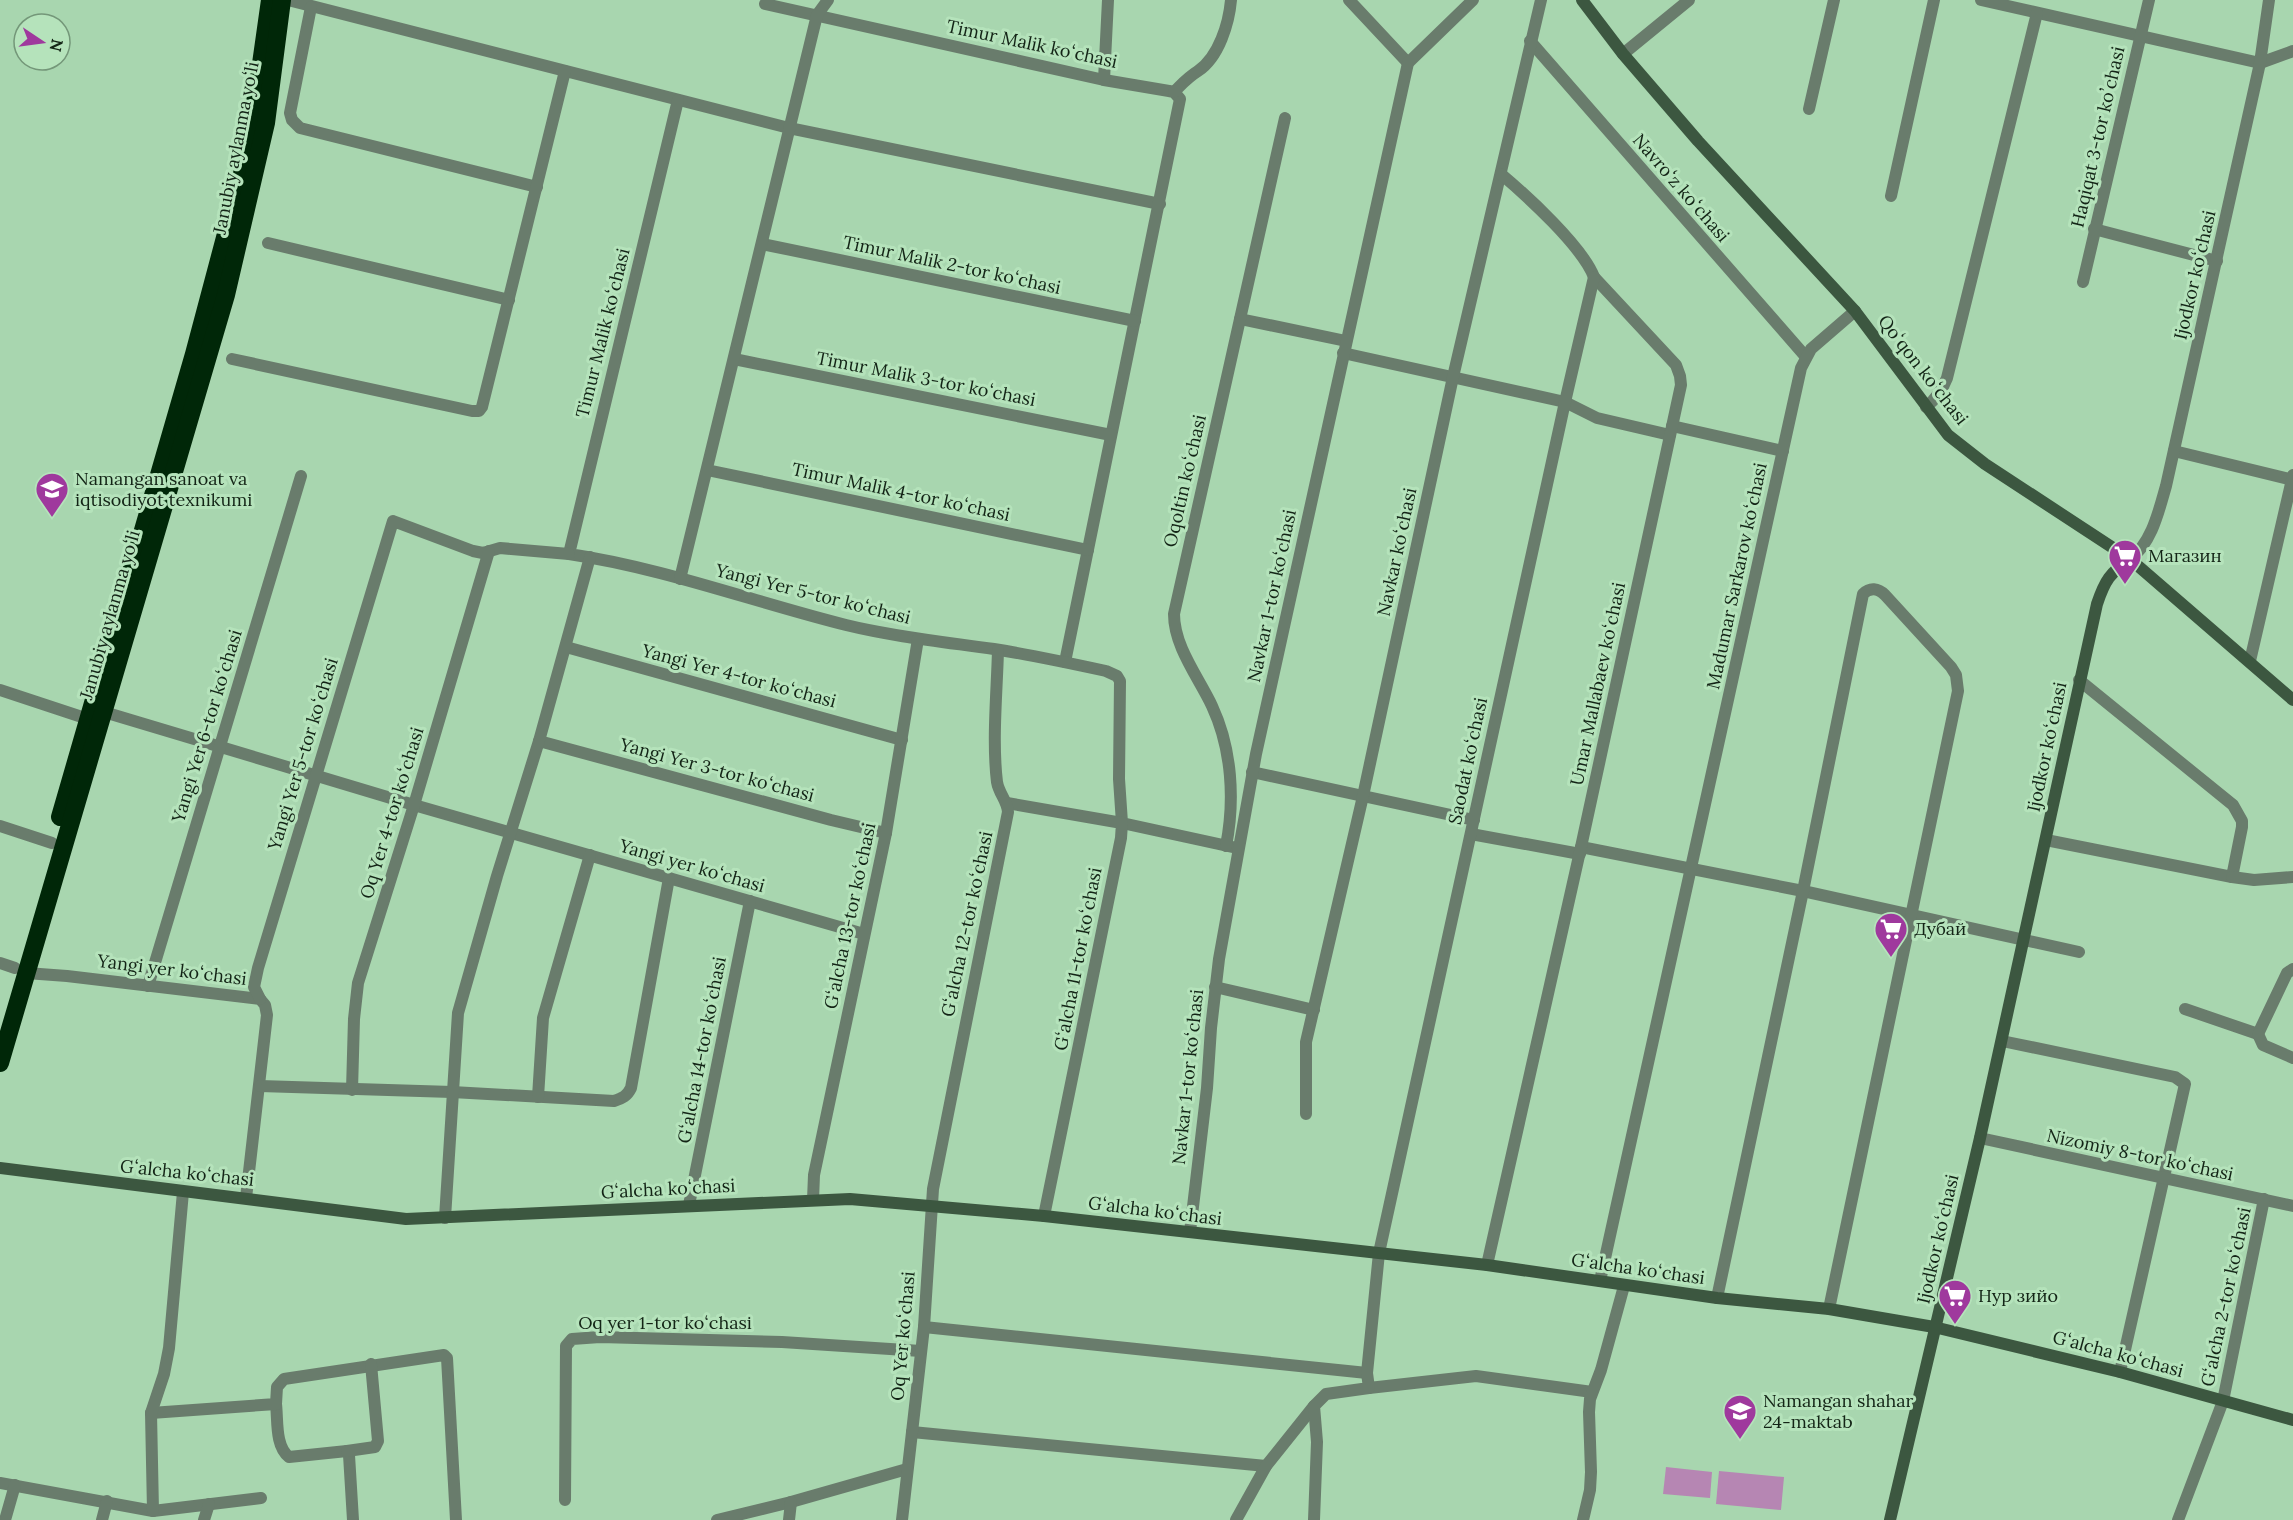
<svg xmlns="http://www.w3.org/2000/svg" width="2293" height="1520" font-family="Lora,serif">
	<rect width="100%" height="100%" fill="#a8d6af"/>
	<g fill="#b686b3">
		<path d="M1666,1467L1712,1472L1710,1498L1663,1494Z"/>
		<path d="M1719,1471L1784,1477L1781,1510L1716,1504Z"/>
	</g>
	<g fill="none" stroke-linecap="round" stroke-linejoin="round">
		<g stroke="#697c6c" stroke-width="12">
			<path d="M288,0L789,128L1160,204"/>
			<path d="M1349,0L1408,63"/>
			<path d="M1981,0L2260,63L2293,51"/>
			<path d="M765,4L1104,80L1169,91L1174,92L1180,99L1065,662"/>
			<path d="M311,7L290,113L292,120L300,128L537,187"/>
			<path d="M1530,41L1806,357"/>
			<path d="M1623,54L1689,0"/>
			<path d="M1104,80L1108,0"/>
			<path d="M1174,92C1184,82 1187,78 1198,71C1219,57 1229,23 1231,0"/>
			<path d="M678,100L569,554C663,568 754,602 846,625C895,637 945,642 994,649C1032,655 1069,663 1106,671L1117,676L1120,681L1119,779L1122,823L1237,848"/>
			<path d="M1809,109L1834,0"/>
			<path d="M1891,196L1934,0"/>
			<path d="M2094,229L2217,261"/>
			<path d="M268,243L509,300"/>
			<path d="M762,244L1135,321"/>
			<path d="M2083,282L2149,0"/>
			<path d="M1240,319L1346,341"/>
			<path d="M1343,353L1565,402L1597,418L1670,435"/>
			<path d="M232,359L472,411H479L482,407L565,71"/>
			<path d="M734,359L1111,435"/>
			<path d="M1926,407C1936,399 1942,391 1947,378L2037,13"/>
			<path d="M1672,426L1783,451"/>
			<path d="M2174,451L2293,480"/>
			<path d="M707,470L1088,550"/>
			<path d="M2130,559C2152,543 2159,510 2166,486L2260,63L2269,0"/>
			<path d="M680,579L817,15L828,0"/>
			<path d="M566,647L902,740"/>
			<path d="M2250,661L2293,475"/>
			<path d="M0,690L88,719"/>
			<path d="M104,712L414,805L864,934"/>
			<path d="M539,741L831,820L886,833"/>
			<path d="M1252,772L1474,820"/>
			<path d="M1007,803L1122,823L1121,838L1044,1216"/>
			<path d="M0,826L52,843"/>
			<path d="M1471,834L1580,854"/>
			<path d="M2046,840L2232,877L2242,827V821L2233,805L2079,680"/>
			<path d="M1226,846C1235,800 1232,749 1212,706C1199,678 1174,647 1174,614L1285,118"/>
			<path d="M1581,847L1803,891L2079,952"/>
			<path d="M2232,877L2254,880L2293,877"/>
			<path d="M0,963L15,968"/>
			<path d="M26,973L67,976L260,999L265,1005L267,1015L246,1198"/>
			<path d="M148,986L301,476"/>
			<path d="M1215,987L1314,1010"/>
			<path d="M260,999L254,987L258,968L393,521L473,551L483,553L500,548L569,554"/>
			<path d="M2185,1009L2258,1034L2287,973L2293,969"/>
			<path d="M2258,1034L2263,1045L2293,1058"/>
			<path d="M2002,1041L2175,1077L2185,1084L2120,1372"/>
			<path d="M260,1086L452,1092L614,1101C623,1098 627,1096 631,1088L669,878"/>
			<path d="M352,1090L354,1019L358,983L414,805L489,551"/>
			<path d="M538,1097L543,1018L590,855"/>
			<path d="M1306,1114V1042L1363,796L1453,377L1541,0"/>
			<path d="M1980,1138L2293,1206"/>
			<path d="M813,1200L814,1175L886,833L918,639"/>
			<path d="M689,1205L750,901"/>
			<path d="M445,1218L458,1013L497,876L539,741L590,557"/>
			<path d="M1190,1232L1207,1088L1211,1028L1219,959L1256,754L1408,63L1473,0"/>
			<path d="M1487,1265L1581,847L1681,385L1680,376L1676,365L1594,277C1582,246 1527,196 1501,174"/>
			<path d="M1600,1281L1801,368L1811,349L1855,311"/>
			<path d="M1717,1298L1803,891L1863,594C1870,587 1878,588 1885,595L1951,667L1956,675L1958,691L1829,1309"/>
			<path d="M924,1327L1367,1373"/>
			<path d="M1369,1388L1476,1376L1592,1392"/>
			<path d="M276,1404C278,1421 275,1446 289,1457L347,1451L349,1455L353,1520"/>
			<path d="M151,1413L276,1404L277,1387L284,1379L444,1355L447,1358L456,1520"/>
			<path d="M912,1432L1266,1466"/>
			<path d="M347,1451L375,1447L378,1441L371,1364"/>
			<path d="M0,1483L153,1511L261,1498"/>
			<path d="M565,1500L566,1346L572,1339L600,1337L782,1342L921,1351"/>
			<path d="M153,1511L151,1413L164,1374L169,1348L183,1192"/>
			<path d="M5,1520L15,1485"/>
			<path d="M102,1520L107,1501"/>
			<path d="M204,1520L209,1504"/>
			<path d="M717,1520L791,1502L907,1469"/>
			<path d="M789,1520L791,1502"/>
			<path d="M902,1520L924,1327L933,1189L1008,812C1007,800 999,794 997,782C992,741 997,691 998,650"/>
			<path d="M1236,1520L1266,1466L1314,1406"/>
			<path d="M1314,1520L1317,1442L1314,1406L1326,1394L1369,1388L1367,1373L1379,1253L1565,402L1594,277"/>
			<path d="M1583,1520L1590,1490L1591,1472L1589,1412L1590,1399L1601,1370L1624,1286"/>
			<path d="M2178,1520L2223,1401L2264,1199"/>
		</g>
		<g stroke="#3c5740" stroke-width="12">
			<path d="M1582,0L1623,54L1698,141L1855,311L1948,435L1985,464L2130,559L2293,700"/>
			<path d="M0,1168L406,1219L850,1199L1044,1216L1487,1265L1717,1298L1829,1309L1934,1327L2120,1372L2293,1420"/>
			<path d="M1890,1520L1980,1138L2097,604C2105,580 2110,573 2130,559"/>
		</g>
		<g stroke="#002708" stroke-width="18">
			<path d="M60,817L194,354L244,166L258,85L270,0"/>
			<path d="M0,1063L226,295L266,123L282,0"/>
		</g>
	</g>
	<defs>
		<symbol id="university-pin" viewBox="-11 -11 22 30"><path d="M0 17L-7.5 6A9.5 9.5 0 1 1 7.5 6Z" fill="#9f399d" stroke="#b5e3bb"/><path d="M0-5L7-2L0 1L-7-2ZM-4 1L0 2.5L4 1V4Q0 6-4 4Z" fill="#fff"/></symbol>
		<symbol id="supermarket-pin" viewBox="-11 -11 22 30"><path d="M0 17L-7.5 6A9.5 9.5 0 1 1 7.5 6Z" fill="#9f399d" stroke="#b5e3bb"/><path d="M-6-5.5h2.5l.6 2H6L4.5 2H-2.5L-4.4-4H-6ZM-1.5 3.2a1.3 1.3 0 1 0 .1 0ZM3 3.2a1.3 1.3 0 1 0 .1 0Z" fill="#fff"/></symbol>
		<symbol id="school-pin" viewBox="-11 -11 22 30"><path d="M0 17L-7.5 6A9.5 9.5 0 1 1 7.5 6Z" fill="#9f399d" stroke="#b5e3bb"/><path d="M0-5L7-2L0 1L-7-2ZM-4 1L0 2.5L4 1V4Q0 6-4 4Z" fill="#fff"/></symbol>
	</defs>
	<g fill-rule="evenodd">
		<use href="#university-pin" x="33" y="470" width="38" height="52"/>
		<use href="#supermarket-pin" x="2106" y="537" width="38" height="52"/>
		<use href="#supermarket-pin" x="1872" y="910" width="38" height="52"/>
		<use href="#supermarket-pin" x="1936" y="1277" width="38" height="52"/>
		<use href="#school-pin" x="1721" y="1392" width="38" height="52"/>
	</g>
	<g text-anchor="middle" stroke-width="6" stroke-linejoin="round" paint-order="stroke">
		<g font-size="18" fill="#132416" stroke="#b5e3bb">
			<text transform="translate(1032 44) rotate(12)" y="6">Timur Malik koʻchasi</text>
			<text transform="translate(2098 137) rotate(-77)" y="6">Haqiqat 3-tor koʼchasi</text>
			<text transform="translate(236 148) rotate(-79)" y="6">Janubiy aylanma yoʻli</text>
			<text transform="translate(1681 188) rotate(49)" y="6">Navroʻz koʻchasi</text>
			<text transform="translate(952 265) rotate(12)" y="6">Timur Malik 2-tor koʻchasi</text>
			<text transform="translate(2195 275) rotate(-77)" y="6">Ijodkor koʻchasi</text>
			<text transform="translate(603 333) rotate(-76)" y="6">Timur Malik koʻchasi</text>
			<text transform="translate(1923 370) rotate(52)" y="6">Qoʻqon koʻchasi</text>
			<text transform="translate(926 379) rotate(11)" y="6">Timur Malik 3-tor koʻchasi</text>
			<text transform="translate(1185 481) rotate(-77)" y="6">Oqoltin koʻchasi</text>
			<text transform="translate(901 492) rotate(12)" y="6">Timur Malik 4-tor koʻchasi</text>
			<text transform="translate(1397 552) rotate(-78)" y="6">Navkar koʻchasi</text>
			<text transform="translate(1737 576) rotate(-78)" y="6">Madumar Sarkarov koʻchasi</text>
			<text transform="translate(813 594) rotate(14)" y="6">Yangi Yer 5-tor koʻchasi</text>
			<text transform="translate(1272 596) rotate(-78)" y="6">Navkar 1-tor koʻchasi</text>
			<text transform="translate(110 615) rotate(-74)" y="6">Janubiy aylanma yoʻli</text>
			<text transform="translate(739 676) rotate(15)" y="6">Yangi Yer 4-tor koʻchasi</text>
			<text transform="translate(1598 684) rotate(-78)" y="6">Umar Mallabaev koʻchasi</text>
			<text transform="translate(207 726) rotate(-73)" y="6">Yangi Yer 6-tor koʻchasi</text>
			<text transform="translate(2047 747) rotate(-78)" y="6">Ijodkor koʻchasi</text>
			<text transform="translate(303 754) rotate(-73)" y="6">Yangi Yer 5-tor koʻchasi</text>
			<text transform="translate(1468 761) rotate(-78)" y="6">Saodat koʻchasi</text>
			<text transform="translate(717 770) rotate(15)" y="6">Yangi Yer 3-tor koʻchasi</text>
			<text transform="translate(392 813) rotate(-73)" y="6">Oq Yer 4-tor koʻchasi</text>
			<text transform="translate(692 866) rotate(16)" y="6">Yangi yer koʻchasi</text>
			<text transform="translate(850 916) rotate(-78)" y="6">Gʻalcha 13-tor koʻchasi</text>
			<text transform="translate(967 924) rotate(-78)" y="6">Gʻalcha 12-tor koʻchasi</text>
			<text transform="translate(1078 959) rotate(-79)" y="6">Gʻalcha 11-tor koʻchasi</text>
			<text transform="translate(172 970) rotate(7)" y="6">Yangi yer koʻchasi</text>
			<text transform="translate(702 1050) rotate(-79)" y="6">Gʻalcha 14-tor koʻchasi</text>
			<text transform="translate(1188 1077) rotate(-84)" y="6">Navkar 1-tor koʻchasi</text>
			<text transform="translate(2140 1155) rotate(12)" y="6">Nizomiy 8-tor koʻchasi</text>
			<text transform="translate(187 1173) rotate(6)" y="6">Gʻalcha koʻchasi</text>
			<text transform="translate(668 1189) rotate(-3)" y="6">Gʻalcha koʻchasi</text>
			<text transform="translate(1155 1211) rotate(7)" y="6">Gʻalcha koʻchasi</text>
			<text transform="translate(1938 1239) rotate(-77)" y="6">Ijodkor koʻchasi</text>
			<text transform="translate(1638 1269) rotate(8)" y="6">Gʻalcha koʻchasi</text>
			<text transform="translate(2226 1297) rotate(-78)" y="6">Gʻalcha 2-tor koʻchasi</text>
			<text x="665" y="1329">Oq yer 1-tor koʻchasi</text>
			<text transform="translate(903 1336) rotate(-85)" y="6">Oq Yer koʻchasi</text>
			<text transform="translate(2118 1354) rotate(15)" y="6">Gʻalcha koʻchasi</text>
		</g>
		<g font-size="18" fill="#132416" stroke="#b5e3bb" text-anchor="start">
			<text x="75" y="485">Namangan sanoat va<tspan x="75" dy="21">iqtisodiyot texnikumi</tspan></text>
			<text x="2148" y="562">Магазин</text>
			<text x="1914" y="935">Дубай</text>
			<text x="1978" y="1302">Нур зийо</text>
			<text x="1763" y="1407">Namangan shahar<tspan x="1763" dy="21">24-maktab</tspan></text>
		</g>
	</g>
	<g transform="translate(42 42) rotate(103)"><circle r="28" fill="#b5e3bb" stroke="#749779" stroke-width="1.5"/>
	<path d="M0-4.5L10 22L0 15L-10 22Z" fill="#9f399d"/>
	<text y="-9" font-size="16" font-weight="bold" text-anchor="middle" fill="#132416">N</text>
	</g>
</svg>
